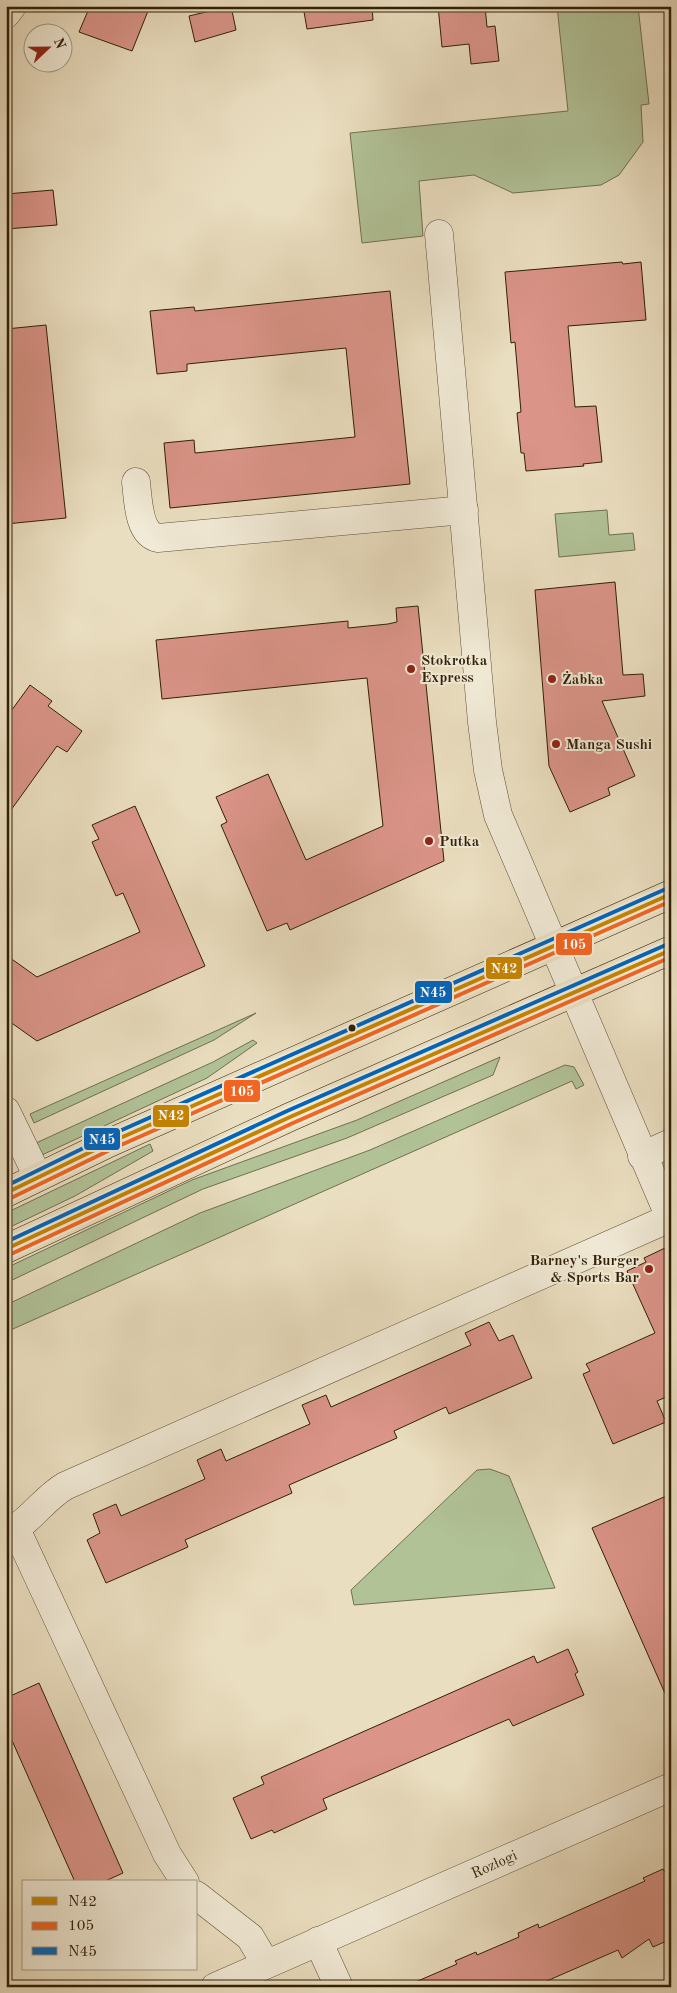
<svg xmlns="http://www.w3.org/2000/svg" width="677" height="1993" font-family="'Old Standard TT',serif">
	<rect width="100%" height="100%" fill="#eadec0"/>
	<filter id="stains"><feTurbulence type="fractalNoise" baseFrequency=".004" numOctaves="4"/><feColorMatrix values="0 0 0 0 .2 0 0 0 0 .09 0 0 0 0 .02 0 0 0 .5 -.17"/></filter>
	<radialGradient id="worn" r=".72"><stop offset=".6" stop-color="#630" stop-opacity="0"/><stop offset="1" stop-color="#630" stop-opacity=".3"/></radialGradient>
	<g fill="#b1c297" stroke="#70704f">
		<path d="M557,6H638L649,104L641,105L643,142L619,175L601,185L513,193L474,175L419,181L423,236L362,243L350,133L568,111Z"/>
		<path d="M607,510L609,535L633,533L635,550L559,557L555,514Z"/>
		<path d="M256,1013L214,1040L34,1123L30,1114Z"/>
		<path d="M253,1040L257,1043L207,1078L42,1155L36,1143L213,1062Z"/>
		<path d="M500,1057L493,1075L347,1138L203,1189L6,1283V1268L192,1180L357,1120Z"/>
		<path d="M565,1065L574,1067L584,1085L576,1089L572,1081L6,1332V1305L200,1213L370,1150Z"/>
		<path d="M150,1144L153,1151L75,1196L6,1229V1213Z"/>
		<path d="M490,1469L509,1476L555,1588L354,1605L351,1590L477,1470Z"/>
	</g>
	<g fill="#da9488" stroke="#301f07">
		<path d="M90,6H150L132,51L79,32Z"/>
		<path d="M231,6L236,30L195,42L189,16Z"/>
		<path d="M303,6H372L373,20L307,29Z"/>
		<path d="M438,6H485L487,27L495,26L499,61L471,64L469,44L442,47Z"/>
		<path d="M53,190L57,225L6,229V194Z"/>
		<path d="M622,262L623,264L641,262L646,320L568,326L575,407L596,406L602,462L583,464L584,466L526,471L524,453H521L517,413L521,412L515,342L511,343L505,272Z"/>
		<path d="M390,291L410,484L170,508L164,443L194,440L195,453L355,437L346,348L187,364V371L157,374L150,311L194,307L195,311Z"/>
		<path d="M46,325L66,518L6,524V329Z"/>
		<path d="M615,582L623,675L643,674L645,696L602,701L635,776L608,788L610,795L570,812L549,766L535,590Z"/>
		<path d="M418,606L444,861L290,930L287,923L267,931L221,825L227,822L216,797L268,774L306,860L383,826L367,678L162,699L156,640L348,621V628L388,624L397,622L396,608Z"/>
		<path d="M30,685L52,701L48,706L82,731L67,752L57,746L6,817V718Z"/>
		<path d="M135,806L205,966L37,1041L6,1019V955L37,977L140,932L123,893L116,896L92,842L99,839L92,825Z"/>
		<path d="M665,1248L667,1252L671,1250V1395L657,1401L666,1422L613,1444L583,1374L590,1371L586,1364L655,1333L627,1271L646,1262L644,1258Z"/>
		<path d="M489,1322L499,1341L513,1335L532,1378L449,1414L446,1407L394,1431L397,1438L289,1485L292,1493L185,1540L188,1547L106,1583L87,1540L100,1533L93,1514L116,1504L121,1516L205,1479L197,1460L221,1449L226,1461L310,1424L302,1405L326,1395L331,1407L471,1345L465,1333Z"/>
		<path d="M671,1494V1707L592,1528Z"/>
		<path d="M568,1649L578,1672L575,1674L584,1695L513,1726L509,1719L384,1773L323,1799L327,1809L274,1833L272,1830L251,1839L233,1798L264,1784L261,1777L534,1656L537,1663Z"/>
		<path d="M39,1683L123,1873L103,1882H75L6,1727V1698Z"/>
		<path d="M663,1869L665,1872L671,1869V1939L653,1947L649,1939L622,1958L618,1950L533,1987H404L457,1964L455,1961L476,1952L477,1955L519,1937L518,1933L538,1924L539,1928L645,1881L643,1878Z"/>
	</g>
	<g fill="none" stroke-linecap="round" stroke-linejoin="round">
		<defs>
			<g id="minor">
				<path d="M6,14L12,6"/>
				<path d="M439,234L482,722L488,770L498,815L671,1220"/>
				<path d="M136,482C138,498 138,534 158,538L464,510"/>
				<path d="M6,1111L38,1177"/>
				<path d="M642,1156L671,1143"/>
				<path d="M16,1529L167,1854L185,1882"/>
				<path d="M6,1534C29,1523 43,1499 65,1486L670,1218"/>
				<path d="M196,1895L250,1937L266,1964"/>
				<path d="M318,1941L339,1987"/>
				<path d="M215,1987L671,1787"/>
			</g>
			<g id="major">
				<path d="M6,1193L109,1143L671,894"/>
				<path d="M6,1249L290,1117L671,950"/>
			</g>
		</defs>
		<use href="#minor" stroke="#5e4f35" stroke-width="29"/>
		<use href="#major" stroke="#301f07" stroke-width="29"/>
		<use href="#minor" stroke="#f1ead6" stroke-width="28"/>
		<use href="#major" stroke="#eadec0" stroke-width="28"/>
		<defs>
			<g id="bus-1">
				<path d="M6,1193L109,1143L671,894"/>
				<path d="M6,1249L290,1117L671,950"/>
			</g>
			<g id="bus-2">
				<path d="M9,1199L112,1149L671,901"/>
				<path d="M9,1255L293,1123L671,957"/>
			</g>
			<g id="bus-3">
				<path d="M6,1186L106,1137L668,888"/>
				<path d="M6,1242L287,1111L668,944"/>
			</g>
		</defs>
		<use href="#bus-1" stroke="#f1ead6" stroke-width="8"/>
		<use href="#bus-2" stroke="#f1ead6" stroke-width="8"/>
		<use href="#bus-3" stroke="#f1ead6" stroke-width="8"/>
		<use href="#bus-1" stroke="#c58402" stroke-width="4"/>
		<use href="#bus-2" stroke="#f26522" stroke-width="4"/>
		<use href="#bus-3" stroke="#0065bd" stroke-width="4"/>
	</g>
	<g fill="#8f2418" stroke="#f1ead6" stroke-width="2">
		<circle cx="411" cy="669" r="5"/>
		<circle cx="552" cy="679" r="5"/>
		<circle cx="556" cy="744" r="5"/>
		<circle cx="429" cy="841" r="5"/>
		<circle cx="649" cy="1269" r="5"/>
	</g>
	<circle fill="#301f07" stroke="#f1ead6" stroke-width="2" cx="352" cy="1028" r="4.5"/>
	<g text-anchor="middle" stroke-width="4" stroke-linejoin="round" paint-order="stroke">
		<g font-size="15" font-weight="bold" fill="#301f07" stroke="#f1ead6" text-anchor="start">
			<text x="421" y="665">Stokrotka<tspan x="421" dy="17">Express</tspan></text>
			<text x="562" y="684">Żabka</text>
			<text x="566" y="749">Manga Sushi</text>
			<text x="439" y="846">Putka</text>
			<text x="639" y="1265" text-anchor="end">Barney's Burger<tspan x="639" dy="17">&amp; Sports Bar</tspan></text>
		</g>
		<g font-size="15" fill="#301f07" stroke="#f1ead6">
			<text transform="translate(494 1864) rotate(-24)" y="5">Rozłogi</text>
		</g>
	</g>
	<g stroke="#f1ead6" stroke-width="2">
		<rect x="555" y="932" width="38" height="24" rx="5" fill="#f26522"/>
		<rect x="485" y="956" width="38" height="24" rx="5" fill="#c58402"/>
		<rect x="414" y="980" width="39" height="24" rx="5" fill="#0065bd"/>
		<rect x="223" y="1079" width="38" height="24" rx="5" fill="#f26522"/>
		<rect x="152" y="1104" width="38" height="24" rx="5" fill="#c58402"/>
		<rect x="83" y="1127" width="38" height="24" rx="5" fill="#0065bd"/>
	</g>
	<g font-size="14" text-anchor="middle" font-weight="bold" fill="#fff">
		<text x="574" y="949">105</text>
		<text x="504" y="973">N42</text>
		<text x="433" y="997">N45</text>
		<text x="242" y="1096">105</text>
		<text x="171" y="1120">N42</text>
		<text x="102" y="1144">N45</text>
	</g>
	<rect width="677" height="1993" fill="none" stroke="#eadec0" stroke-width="25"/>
	<rect x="8" y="8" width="662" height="1978" fill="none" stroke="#301f07" stroke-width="2.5"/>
	<rect x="12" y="12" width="652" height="1968" fill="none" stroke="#301f07"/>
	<rect x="22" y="1880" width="175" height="90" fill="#f1ead6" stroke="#a49983"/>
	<rect x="32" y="1897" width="25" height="8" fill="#c58402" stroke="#a49983"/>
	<text x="68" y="1906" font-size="15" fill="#301f07">N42</text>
	<rect x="32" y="1922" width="25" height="8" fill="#f26522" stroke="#a49983"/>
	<text x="68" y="1930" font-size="15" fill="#301f07">105</text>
	<rect x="32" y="1947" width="25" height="8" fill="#0065bd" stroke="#a49983"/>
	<text x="68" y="1956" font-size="15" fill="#301f07">N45</text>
	<g transform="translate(48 48) rotate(68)"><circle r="24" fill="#f1ead6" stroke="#a49983"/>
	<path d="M0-4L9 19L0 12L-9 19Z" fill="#8f2418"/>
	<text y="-8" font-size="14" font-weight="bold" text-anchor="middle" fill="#301f07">N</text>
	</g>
	<rect width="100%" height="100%" filter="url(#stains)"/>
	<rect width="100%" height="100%" fill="url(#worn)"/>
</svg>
